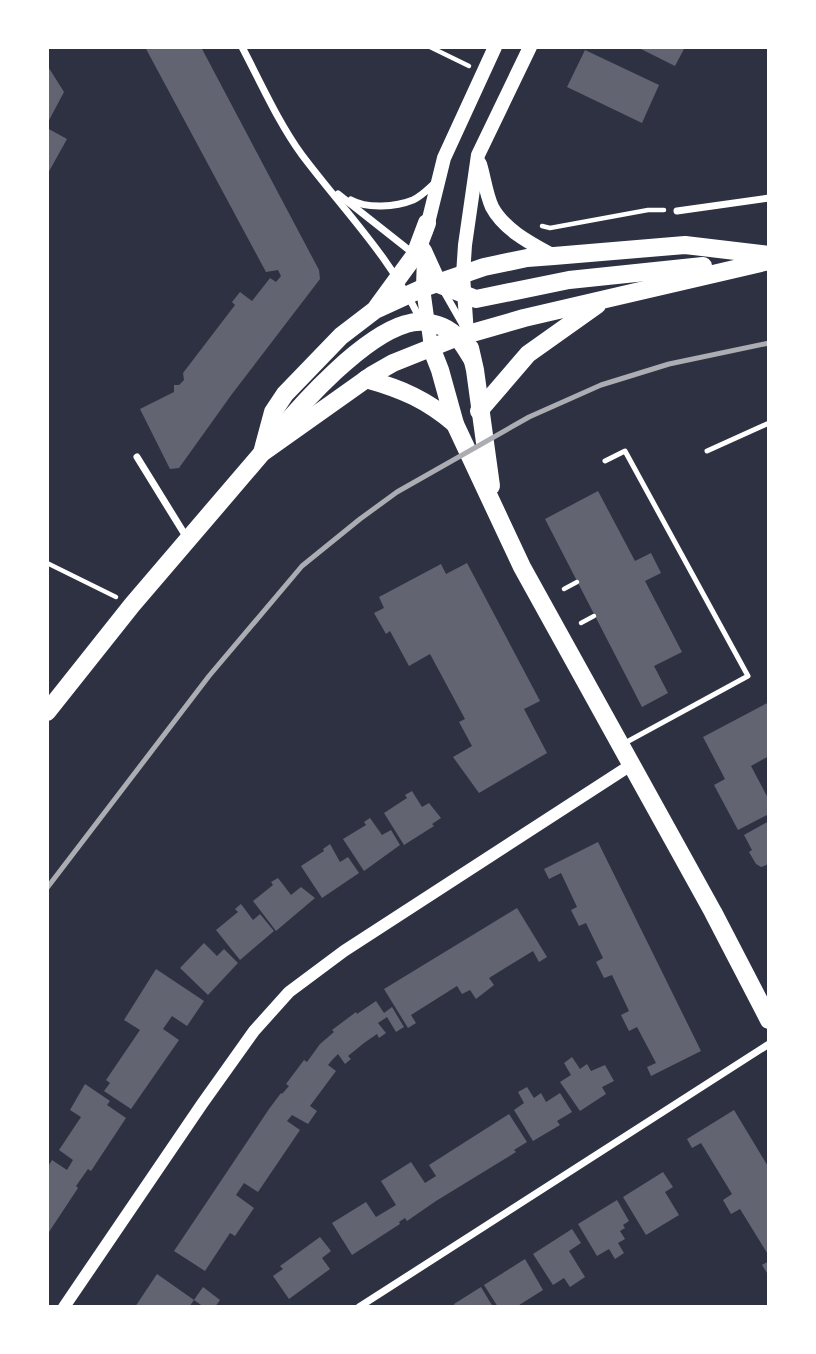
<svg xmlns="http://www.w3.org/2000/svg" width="816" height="1354" font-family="Lato,sans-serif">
	<rect width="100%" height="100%" fill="#2d3142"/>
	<g fill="#626471">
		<path d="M145,47H201L319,270L320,279L232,394L179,468L170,469L140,409L174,392V385H179L184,380L183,373L235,305L232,302L240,292L252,301L270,278L276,282L281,276L278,270L266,272Z"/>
		<path d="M637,47H685L675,66Z"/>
		<path d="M585,50L659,85L642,123L567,87Z"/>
		<path d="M47,65L64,92L47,124Z"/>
		<path d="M47,128L67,139L47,175Z"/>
		<path d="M598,491L635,561L651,553L661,573L645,581L682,652L654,666L668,693L642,707L545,519Z"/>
		<path d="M467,563L540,701L524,709L547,753L479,793L453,757L472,746L459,722L465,719L430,654L409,666L390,631L386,634L374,613L384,608L379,597L441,564L446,574Z"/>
		<path d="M769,702V756L751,766L769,800V814L738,830L714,785L725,779L703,737Z"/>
		<path d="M412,791L422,807L429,803L441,818L432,824L434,826L404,845L384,813L407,798L405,795Z"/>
		<path d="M370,818L382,835L391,830L400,845L364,871L343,839L366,825L364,822Z"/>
		<path d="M769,821V864L761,867L756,864L749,852L752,850L744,835Z"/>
		<path d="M598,842L701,1051L651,1076L647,1067L656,1063L637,1027L629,1031L621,1015L629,1011L612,975L604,978L596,962L603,958L586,923L579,926L571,910L577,907L561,873L549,879L544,869Z"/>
		<path d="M330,844L340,862L348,857L359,873L322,898L301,866L324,851L323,849Z"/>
		<path d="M278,878L291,895L301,887L315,898L276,931L253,901L273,885L271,882Z"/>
		<path d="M241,904L253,920L260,914L274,931L240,960L216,930L238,912L235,909Z"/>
		<path d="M517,908L547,957L539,962L533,951L489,978L494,985L476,999L470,990L462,994L457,986L411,1015L416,1023L408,1028L384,989Z"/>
		<path d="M204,943L217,956L224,949L238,963L208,995L180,968Z"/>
		<path d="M156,969L204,1001L187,1026L172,1016L163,1029L179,1040L131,1109L104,1091L110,1083L106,1080L140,1030L124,1020Z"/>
		<path d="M376,1001L384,1013L392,1007L404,1027L396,1032L387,1017L378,1023L386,1033L379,1038L377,1034L364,1043L348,1056L351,1059L345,1064L338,1054L333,1059L328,1065L336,1071L310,1106L317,1111L308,1124L292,1115L287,1121L300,1130L258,1192L244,1183L236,1195L254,1208L235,1236L230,1233L205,1271L174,1251L269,1109L281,1093L282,1094L289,1086L286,1084L304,1060L307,1062L320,1044L334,1032L332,1030L356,1012L357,1014Z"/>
		<path d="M572,1057L580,1069L587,1064L591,1071L605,1065L614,1081L602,1087L606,1094L580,1111L560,1082L571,1075L564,1063Z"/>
		<path d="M85,1084L110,1101L107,1105L126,1118L91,1171L88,1169L76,1186L78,1188L47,1235V1168L52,1160L67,1170L73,1160L59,1150L81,1117L70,1110Z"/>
		<path d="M527,1087L534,1098L541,1093L546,1102L560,1093L572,1112L557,1121L560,1125L533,1141L514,1110L524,1103L518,1092Z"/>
		<path d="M734,1110L769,1168V1256L740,1209L731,1214L723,1200L732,1194L701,1143L692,1148L687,1139Z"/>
		<path d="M509,1114L527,1142L514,1150L516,1152L436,1201L407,1221L405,1218L399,1222L400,1224L352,1255L332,1223L366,1202L376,1217L396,1205L381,1181L411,1162L425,1183L436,1176L429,1165Z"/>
		<path d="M663,1172L673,1187L665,1192L679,1215L646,1235L623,1197Z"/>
		<path d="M617,1200L629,1221L623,1225L625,1228L620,1231L625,1239L618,1243L624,1253L615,1259L609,1249L597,1256L578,1224Z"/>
		<path d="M572,1229L581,1243L569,1251L585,1277L570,1287L564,1278L553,1285L533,1254Z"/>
		<path d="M320,1237L331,1251L322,1258L330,1269L289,1299L273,1276L283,1269L280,1266Z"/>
		<path d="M525,1259L543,1290L516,1307H498L484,1285Z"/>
		<path d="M769,1261V1276L762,1265Z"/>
		<path d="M157,1274L194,1300L189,1307H135Z"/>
		<path d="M203,1287L220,1300L215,1307H204L194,1300Z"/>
		<path d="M481,1287L493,1307H455L454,1304Z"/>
	</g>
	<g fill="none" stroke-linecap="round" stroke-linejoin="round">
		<g stroke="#fff" stroke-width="4.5">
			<path d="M430,47L469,66"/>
			<path d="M542,226L550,228L648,210H664"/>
			<path d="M47,563L116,597"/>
			<path d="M564,589L577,582"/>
			<path d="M581,623L594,616"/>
		</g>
		<g stroke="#fff" stroke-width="5">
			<path d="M707,451L769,423"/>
			<path d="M605,461L625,451L748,676L623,744"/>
		</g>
		<g stroke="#fff" stroke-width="7">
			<path d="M242,47C261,83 278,122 302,155C345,212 389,255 421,321"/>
			<path d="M338,194L414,254"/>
			<path d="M351,200C367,209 396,207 413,200C422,196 429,188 436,182"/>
			<path d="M677,211L769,198"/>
			<path d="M443,290L463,325"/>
			<path d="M137,457L187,538"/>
			<path d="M359,1307L769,1044"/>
		</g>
		<path stroke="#fff" stroke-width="12" d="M64,1307L202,1104L254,1031L289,992L344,951L631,765"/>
		<g stroke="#fff" stroke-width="14">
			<path d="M480,164C484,177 486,194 492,207C504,230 532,244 554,256"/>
			<path d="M426,231L444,158L495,47"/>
			<path d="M424,255L423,288L431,347"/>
			<path d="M467,335L463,275L465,245L478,155L530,47"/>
		</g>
		<g stroke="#fff" stroke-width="18">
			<path d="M423,251L438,284L476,299L569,280L703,266"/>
			<path d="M377,307L415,255L427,223"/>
			<path d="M431,347L440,370L455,424L522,567L713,912L769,1020"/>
			<path d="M470,348L475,370L491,486"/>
			<path d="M366,379C402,389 427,400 455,424"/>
			<path d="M479,411L528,354L597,305"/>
			<path d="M275,436C304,401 362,337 406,324C418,320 432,322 443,327C457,333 464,346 472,359"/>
			<path d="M262,453L273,412L285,394L341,336L375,310L423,288L484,267L527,258L554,256L685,245L769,255"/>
			<path d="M47,712L132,605L262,453L372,375L393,363L458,337L524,318L769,261"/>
		</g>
		<path stroke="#abadb3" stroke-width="5" d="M47,888L209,676L302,566L360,519L397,492L529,417L601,385L669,364L769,343"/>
	</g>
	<rect width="816" height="1354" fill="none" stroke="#ffffff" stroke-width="98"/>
</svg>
